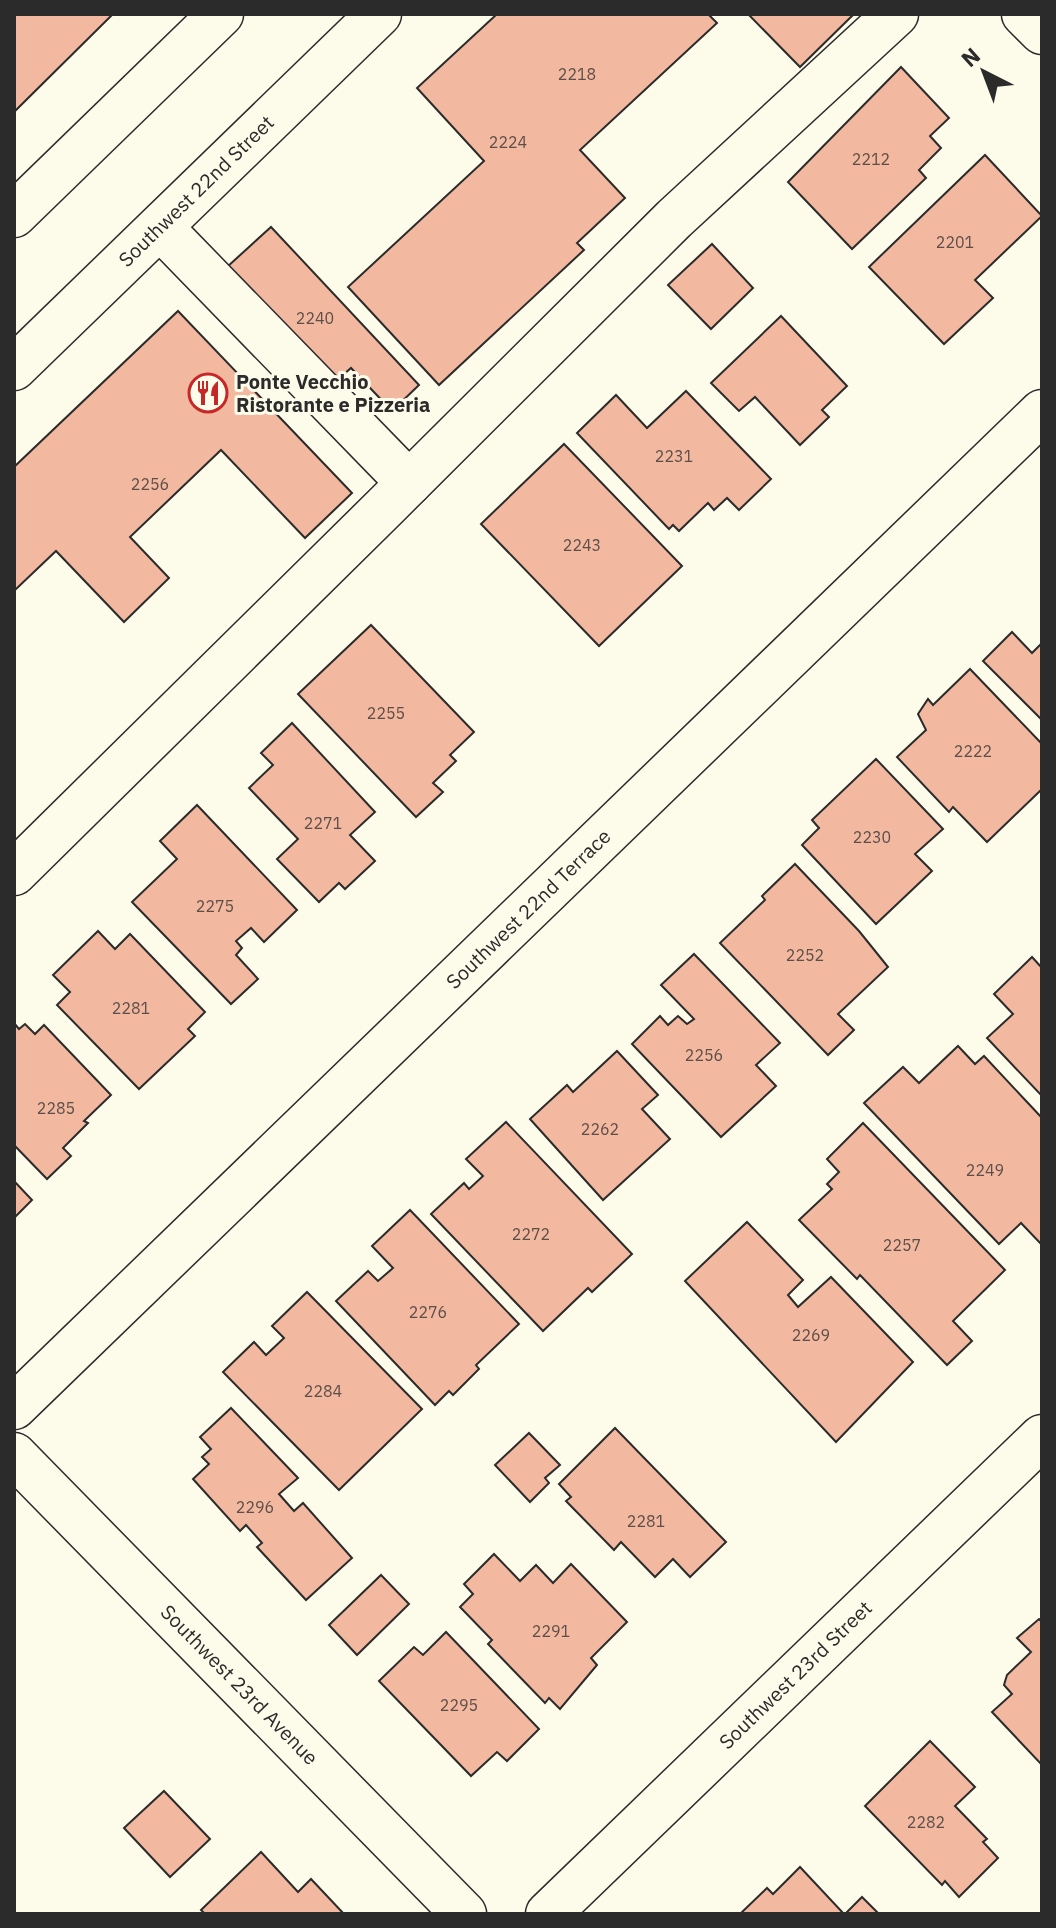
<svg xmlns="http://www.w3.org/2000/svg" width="1056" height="1928" font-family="'IBM Plex Sans',sans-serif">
	<rect width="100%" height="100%" fill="#fdfbea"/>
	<g fill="#f2b8a0" stroke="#2b2b2b" stroke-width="2">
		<path d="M14,14H113L14,112Z"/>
		<path d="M497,14H708L717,23L580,150L625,198L577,243L584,250L439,385L348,287L484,161L417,88Z"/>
		<path d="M748,14H854L800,67Z"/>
		<path d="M901,67L949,118L930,136L941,148L919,170L926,178L852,249L788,182Z"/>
		<path d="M985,155L1042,216L975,280L993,298L944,344L869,267Z"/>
		<path d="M271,227L419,385L392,411L351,368L335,382L227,267Z"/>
		<path d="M712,244L753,288L711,329L668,285Z"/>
		<path d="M178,311L352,493L305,538L221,450L130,537L169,578L124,622L56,551L14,591V467Z"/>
		<path d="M781,316L847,386L822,410L829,417L800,445L755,397L739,411L711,383Z"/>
		<path d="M686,391L771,479L739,510L727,498L714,510L708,503L679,531L673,525L669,529L577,433L616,395L647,428Z"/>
		<path d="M564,444L682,566L599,646L481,524Z"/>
		<path d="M371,625L474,732L450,755L456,761L433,783L443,792L416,817L298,694Z"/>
		<path d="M1012,632L1032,653L1042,643V720L983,661Z"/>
		<path d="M970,669L1042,744V789L987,842L953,807L949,812L897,757L926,730L918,714L928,699L933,705Z"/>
		<path d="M292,723L375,812L350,835L375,861L345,889L339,883L319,902L277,859L298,839L249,788L273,765L261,753Z"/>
		<path d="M876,759L943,829L915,854L932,871L876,924L802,845L819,828L812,820Z"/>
		<path d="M197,805L297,910L264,942L251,928L236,941L242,948L236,955L258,979L231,1004L132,902L177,859L160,841Z"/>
		<path d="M795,864L859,931L888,967L838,1014L854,1030L828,1055L720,943L765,900L762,896Z"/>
		<path d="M98,931L115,949L130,934L205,1012L188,1029L195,1036L139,1089L57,1005L70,992L53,975Z"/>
		<path d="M694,954L780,1043L756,1065L776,1086L721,1137L632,1044L660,1016L668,1025L678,1016L687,1024L694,1019L661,985Z"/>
		<path d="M1032,957L1042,968V1096L987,1038L1013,1014L994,994Z"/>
		<path d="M14,1023L19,1029L25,1024L35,1034L44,1025L111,1095L84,1121L88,1123L63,1148L71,1156L47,1179L14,1145Z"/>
		<path d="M958,1046L975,1064L984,1056L1042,1118V1245L1021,1223L999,1244L864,1103L903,1067L919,1083Z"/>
		<path d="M617,1051L658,1095L642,1109L670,1139L603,1200L530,1119L567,1085L573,1092Z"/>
		<path d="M506,1122L632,1254L592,1292L588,1288L543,1331L431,1214L464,1183L469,1189L483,1176L466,1159Z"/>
		<path d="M863,1123L1005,1270L953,1321L972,1341L947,1365L860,1275L857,1279L799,1220L832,1189L827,1184L839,1172L827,1159Z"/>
		<path d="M14,1181L32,1200L14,1218Z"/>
		<path d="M410,1210L519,1324L476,1365L479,1369L453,1395L449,1391L435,1405L336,1301L368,1271L378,1281L393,1268L372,1246Z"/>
		<path d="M747,1222L803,1280L788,1295L798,1307L831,1277L913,1362L836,1442L685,1281Z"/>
		<path d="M307,1292L422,1409L339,1490L223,1372L254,1342L266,1355L284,1338L272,1326Z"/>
		<path d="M231,1408L298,1478L279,1494L294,1511L303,1503L352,1558L306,1600L257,1547L262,1543L246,1525L240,1531L193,1479L209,1464L202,1457L211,1449L200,1437Z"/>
		<path d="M615,1428L726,1542L690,1577L673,1559L655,1577L621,1542L614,1550L566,1501L571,1497L559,1484Z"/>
		<path d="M529,1433L560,1465L545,1478L549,1483L530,1502L495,1465Z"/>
		<path d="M494,1554L520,1581L536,1565L553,1583L571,1564L627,1622L591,1658L597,1665L560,1709L549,1698L545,1703L488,1644L492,1640L460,1607L473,1594L464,1584Z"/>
		<path d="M381,1575L409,1604L357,1655L329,1625Z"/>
		<path d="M1039,1619L1042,1622V1765L992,1712L1012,1694L1004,1685L1007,1675L1031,1652L1017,1638Z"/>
		<path d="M446,1632L539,1729L507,1761L497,1752L471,1776L379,1681L414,1647L423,1655Z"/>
		<path d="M930,1741L975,1787L955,1806L987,1839L983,1842L998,1858L959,1897L945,1881L942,1885L865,1806Z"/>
		<path d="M164,1791L210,1839L170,1877L124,1828Z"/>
		<path d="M261,1852L298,1892L311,1879L344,1914H205L201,1910Z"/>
		<path d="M800,1867L844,1914H740L767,1888L773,1894Z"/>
		<path d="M862,1897L879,1914H845Z"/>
	</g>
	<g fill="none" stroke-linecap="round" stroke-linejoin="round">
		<defs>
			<g id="minor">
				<path d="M160,227L409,483"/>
				<path d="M14,873L388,504L674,219L896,14"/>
				<path id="s1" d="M14,1407L1042,412"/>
				<path id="s2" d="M14,1455L464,1914"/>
				<path id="s3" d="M548,1914L1042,1437"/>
			</g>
			<g id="major">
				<path d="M1024,14L1042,32"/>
				<path d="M14,215L221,14"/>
				<path id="s4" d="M14,368L379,14"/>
			</g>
		</defs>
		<use href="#minor" stroke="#2b2b2b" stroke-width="47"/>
		<use href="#major" stroke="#2b2b2b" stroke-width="47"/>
		<use href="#minor" stroke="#fdfbea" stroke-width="44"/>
		<use href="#major" stroke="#fdfbea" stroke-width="44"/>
	</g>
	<defs>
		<symbol id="restaurant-ring" viewBox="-11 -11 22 22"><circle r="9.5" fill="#fdfbea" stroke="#c62828" stroke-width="1.5"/><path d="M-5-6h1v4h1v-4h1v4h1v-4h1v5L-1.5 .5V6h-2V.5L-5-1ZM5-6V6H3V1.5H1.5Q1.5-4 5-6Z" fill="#c62828"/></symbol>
	</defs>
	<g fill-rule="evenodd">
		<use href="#restaurant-ring" x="186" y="371" width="44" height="44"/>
	</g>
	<g text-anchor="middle" stroke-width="6" stroke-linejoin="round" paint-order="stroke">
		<g font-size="16" fill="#5d4e48">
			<text x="577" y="80">2218</text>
			<text x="508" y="148">2224</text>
			<text x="871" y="165">2212</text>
			<text x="955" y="248">2201</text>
			<text x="315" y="324">2240</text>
			<text x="674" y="462">2231</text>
			<text x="150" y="490">2256</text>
			<text x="582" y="551">2243</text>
			<text x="386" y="719">2255</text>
			<text x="973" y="757">2222</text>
			<text x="323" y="829">2271</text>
			<text x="872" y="843">2230</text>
			<text x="215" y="912">2275</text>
			<text x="805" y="961">2252</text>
			<text x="131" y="1014">2281</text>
			<text x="704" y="1061">2256</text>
			<text x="56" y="1114">2285</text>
			<text x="600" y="1135">2262</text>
			<text x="985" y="1176">2249</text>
			<text x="531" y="1240">2272</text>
			<text x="902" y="1251">2257</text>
			<text x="428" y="1318">2276</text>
			<text x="811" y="1341">2269</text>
			<text x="323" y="1397">2284</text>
			<text x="255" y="1513">2296</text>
			<text x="646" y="1527">2281</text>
			<text x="551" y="1637">2291</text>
			<text x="459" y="1711">2295</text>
			<text x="926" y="1828">2282</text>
		</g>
		<g font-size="20" fill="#2b2b2b" stroke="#fdfbea">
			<text dy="7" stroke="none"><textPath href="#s4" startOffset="254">Southwest 22nd Street</textPath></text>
			<text dy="7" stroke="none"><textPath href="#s1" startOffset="716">Southwest 22nd Terrace</textPath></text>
			<text dy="7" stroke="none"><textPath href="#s3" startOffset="344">Southwest 23rd Street</textPath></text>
			<text dy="7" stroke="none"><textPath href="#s2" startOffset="322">Southwest 23rd Avenue</textPath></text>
		</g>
		<g font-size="20" font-weight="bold" fill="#2b2b2b" stroke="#fdfbea" text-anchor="start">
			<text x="236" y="389">Ponte Vecchio<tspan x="236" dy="23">Ristorante e Pizzeria</tspan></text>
		</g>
	</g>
	<rect width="1056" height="1928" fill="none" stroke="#2b2b2b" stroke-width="32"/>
	<g transform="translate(984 72) rotate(318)" stroke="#fdfbea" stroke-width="6" paint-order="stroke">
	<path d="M0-6L14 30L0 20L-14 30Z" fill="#2b2b2b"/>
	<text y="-12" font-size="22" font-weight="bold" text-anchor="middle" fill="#2b2b2b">N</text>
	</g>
</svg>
